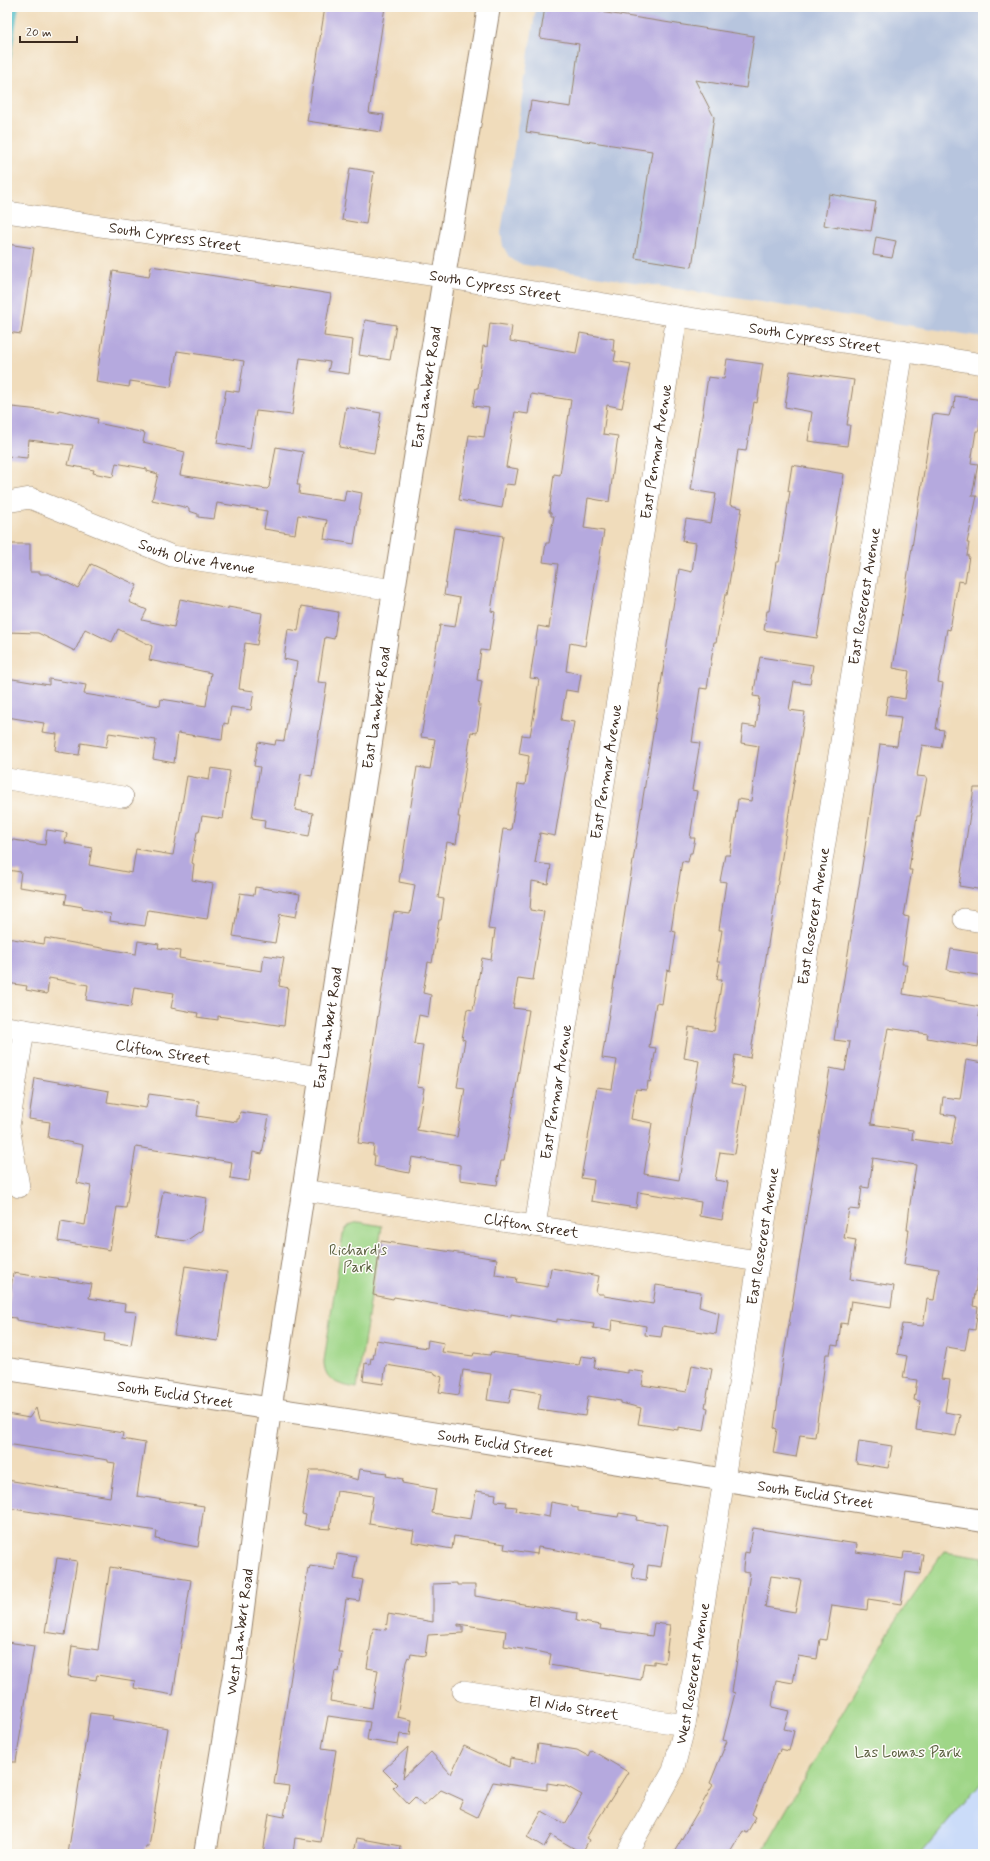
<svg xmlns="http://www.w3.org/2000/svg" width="990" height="1861" font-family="Mynerve,sans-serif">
	<rect width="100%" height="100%" fill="#fdfcf7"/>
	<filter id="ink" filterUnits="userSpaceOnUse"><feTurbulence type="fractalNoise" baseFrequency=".025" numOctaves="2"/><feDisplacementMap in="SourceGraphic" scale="8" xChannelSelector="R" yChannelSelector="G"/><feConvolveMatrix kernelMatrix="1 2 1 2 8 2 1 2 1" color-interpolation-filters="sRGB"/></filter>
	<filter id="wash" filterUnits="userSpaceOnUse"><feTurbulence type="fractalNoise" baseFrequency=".012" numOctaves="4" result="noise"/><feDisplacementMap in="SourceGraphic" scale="16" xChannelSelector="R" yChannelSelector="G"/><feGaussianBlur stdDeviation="0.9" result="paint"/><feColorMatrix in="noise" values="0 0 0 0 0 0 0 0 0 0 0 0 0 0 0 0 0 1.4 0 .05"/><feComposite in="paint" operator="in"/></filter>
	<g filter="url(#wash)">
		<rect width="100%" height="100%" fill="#f0dcbb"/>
		<path fill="#cbdcf9" d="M983,1780V1854H921Z"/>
		<path fill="#b7c5de" d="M536,7H983V337L519,264L509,257L503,246L501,233Z"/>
		<g fill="#9fd687" stroke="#6d8052">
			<path d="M359,1222L382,1226L357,1388C340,1385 324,1382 324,1361L343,1234C347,1226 351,1223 359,1222Z"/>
			<path d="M944,1551L983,1557V1780L921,1854H761L891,1628Z"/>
		</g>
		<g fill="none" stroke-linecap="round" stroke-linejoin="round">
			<path stroke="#4ebcc6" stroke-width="5.5" d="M7,68L16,7"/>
		</g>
		<g id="blocks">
			<g fill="#b5a9de" fill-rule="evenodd">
				<path d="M325,7H385L369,113L384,115L381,132L307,121Z"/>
				<path d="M545,7H568L754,36L746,88L695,80L714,117L692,267L635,258L652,151L526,132L531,101L571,107L579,44L540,38Z"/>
				<path d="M350,168L374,172L366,224L342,220Z"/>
				<path d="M829,194L876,202L871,231L838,226V228L824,225Z"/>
				<path d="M876,237L896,241L892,258L873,255Z"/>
				<path d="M7,244L34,248L21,334L7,332Z"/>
				<path d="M151,266L331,294L324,336L353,340L349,374L328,371L330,362L300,358L292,415L256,411L250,449L217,443L226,390L239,392L244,361L177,351L171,387L130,381L129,387L96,382L113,271L149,277Z"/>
				<path d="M365,320L396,325L390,360L359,355Z"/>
				<path d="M490,323L512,326L510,341L576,353L580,333L614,339L613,351H616L614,361L631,364L622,408L607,405L603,434L618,436L609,502L588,498L584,528L604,531L585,646L570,643L566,671L581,674L578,692L566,690L561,720L574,722L555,836L540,833L535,863L551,865L548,884L532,881L530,910L544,912L533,980L518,978L513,1008L529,1010L504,1161H501L497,1185L460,1180V1165L412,1157L409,1173L374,1166L375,1155H373L374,1145L358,1143L394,912L410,914L415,885L399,882L417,767L430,769L435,739L421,737L440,625L455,627L460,598L444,595L454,528L503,536L491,611L495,612L489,651L481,650L477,680L482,681L478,706H481L477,733L471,732L458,817H460L456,844L447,842L438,898L444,899L441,920H439L432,963L428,962L423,993L431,995L428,1017L419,1015L414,1044L423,1045L417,1087L424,1088L417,1130L457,1137L465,1088L457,1087L465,1040L462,1039L467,1009L473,1010L482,958L491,960L495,930L488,929L503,829L511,830L518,784L525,785L529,756L519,754L522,735L530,736L534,714L539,679L530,678L538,626L549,628L558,564L543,562L546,543H549L554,516H551V513L549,512L554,474L560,475L571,400L531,394L528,414L515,412L506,467L518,469L515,485L506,484L502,508L459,500L469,435L484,437L489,408L473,406L476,388H478L483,346L487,347Z"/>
				<path d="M727,359L763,364L757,403L754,402L746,451L738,450L730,505L742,508L727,595H725L716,642H714L707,689L700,688L692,742L700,743L692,790L697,791L690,838H695L692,853H690L688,862L682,861L671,931L676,932L670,971L667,970L662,1004L656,1003L649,1047L656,1048L650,1082L648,1081L647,1090L636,1089L631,1119L652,1123L644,1174L679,1180L699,1061L684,1058L689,1027L714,1031L722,979H717L720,962H717L722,930H719L726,882L720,881L725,855H730L738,799L751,801L759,746L741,743L743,725L756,727L760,697L753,696L760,657L813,665L810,684L794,682L789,710L805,712L750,1058L735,1055L731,1084L746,1087L735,1154L720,1152L715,1180L728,1182L722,1220L699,1216L701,1202L638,1192L636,1208L591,1201L594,1180L581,1178L597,1087L612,1089L617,1060L602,1058L679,569L692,572L696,543L682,541L686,519L711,523L716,494L691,490L708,377L724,379Z"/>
				<path d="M790,371L854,380L847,425H850L847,446L808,441L812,412L785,407Z"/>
				<path d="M955,396L983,400V418H980L979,431H976L971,463L978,464L972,496H977L967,543H969L967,556H969L965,582L958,581L950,630L947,629L938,682L943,683L936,729L944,730L941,748L922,745L917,776L927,777L920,816H917L909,870H912L904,916L909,917L902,964H907L903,994L981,1007L979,1017H982L978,1047L927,1038L928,1034L888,1028L871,1124L913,1130L912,1139L951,1145L956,1116L941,1114L943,1097L960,1099L966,1060L983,1063V1172L981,1187L983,1188V1245L973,1306L978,1307L975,1330L969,1329L965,1350L947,1347L941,1379L950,1380L945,1412L960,1415L956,1436L916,1430L920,1401L914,1400L917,1380L903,1378L907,1356L897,1354L902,1324L923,1326L927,1299L934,1300L939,1269L904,1264L909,1230H907L910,1204L916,1165L873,1158L869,1188L862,1187L859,1210L849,1209L844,1238L856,1240L850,1279L894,1286L891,1307L851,1301L847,1324L841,1323L838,1346L832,1345L830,1354H826L815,1437L800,1435L796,1457L773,1453L777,1429L774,1428L783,1362L830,1068L845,1071L850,1042L834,1040L864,854L880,744L897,746L901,717L885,715L888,696L905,699L909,671L893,668L933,414L949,416L952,407L954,408Z"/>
				<path d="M12,407L59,412V410L98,419L97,423L145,433L143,442L185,452L180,475L253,487L267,489L269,487L276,447L303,452L297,485H300L299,494L344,501L346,490L362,493L354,544L324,539L327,520L298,515L295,534L264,529L267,511L217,503L214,519L198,517V514L189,511V508L152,500L158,474L147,471V469L116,463L113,477L93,473L94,470L68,465L73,445L29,440L27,458L7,456V432L9,433Z"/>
				<path d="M346,407L381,413L374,453L339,447Z"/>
				<path d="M792,465L844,474L817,638L764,630L767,611H769L776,562H779L790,491H788Z"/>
				<path d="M9,544H30V572H40V574H48L78,588L91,564L137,585L129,602L147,610L142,620L174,627L180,599L228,609V607L262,613L257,645L245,643L239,689L254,691L251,710L231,707L228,724L224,723L222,740L178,733L174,763L153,759L156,740L109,733L106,747L81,743L79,755L59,752V751L55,750L57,734L42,732L44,723L7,717V678L49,685V679L86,685L84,694L160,706L161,699L206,706L211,673L149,660L152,646L118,629L112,642L85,629L75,651L38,633L7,632Z"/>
				<path d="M302,606L338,612L334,639L325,637L318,682L327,683L312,776L301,774L295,810L313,813L309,836L264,828L265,820L252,818L260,767L254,766L258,742L275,745L276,740L284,741L297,662L284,659L288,629L298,631Z"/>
				<path d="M211,768L230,771L223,819L202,816L199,832H197L192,863L194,864L192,880L213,884L207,919L148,910L145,926L110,921L111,914L82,909L83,907L65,904L67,894L19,887L21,872L7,870V839L45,845L47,830L67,833L65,843L92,848L89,865L132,873L136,849L173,855L187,776L209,780Z"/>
				<path d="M974,788H983V890L959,886Z"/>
				<path d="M255,887L300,894L296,917L280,914L275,943L233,936L240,893L254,895Z"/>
				<path d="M7,938L44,944L45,938L136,954L138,941L159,944L158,948L180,951L179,958L262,971L264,955L284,958L279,986L288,988L284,1026L218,1016V1020L197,1017L198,1013L171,1008L174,993L134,987L131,1007L86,1000L88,985L49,978L47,994L26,990L27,986L7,983Z"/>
				<path d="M951,949L983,954V976L947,970Z"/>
				<path d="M35,1078L109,1091L107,1102L146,1108L149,1094L199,1101L197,1116L237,1122V1119H239L240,1112L269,1116L262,1154L253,1152L249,1181L230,1178L232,1162L136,1147L126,1208L117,1207L110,1250L58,1241L61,1221L85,1225L91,1186L77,1183L83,1145L48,1138L50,1122L29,1119Z"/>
				<path d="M163,1191L207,1198L202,1230L186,1241L155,1237Z"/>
				<path d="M381,1241L497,1259L495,1275L517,1278L516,1282L548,1287L551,1268L599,1276L596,1292L599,1294H604V1296L653,1304L656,1285L701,1292L699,1307L719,1313L716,1334L663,1326L661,1337L645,1335L646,1326L612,1320L611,1331L593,1328L594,1324L557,1319V1322L511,1314V1317L394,1297L393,1299L373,1295Z"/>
				<path d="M185,1266L227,1272L218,1341L174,1335Z"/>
				<path d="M13,1273L92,1284L89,1298L125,1304L124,1311L136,1312L131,1345L104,1341L105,1334L16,1320V1318L7,1317Z"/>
				<path d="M376,1340L427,1348L428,1340L444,1343L442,1352L473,1356L474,1353L490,1355L491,1352L579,1365L581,1356L596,1358L594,1368L628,1373V1370L644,1372L642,1385L687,1392L692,1365L712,1369L705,1407L708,1408L704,1431L678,1427V1430L638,1424L641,1408L621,1403V1401L588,1396L585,1416L538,1409L541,1393L512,1388L509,1403L487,1400L491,1374L463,1370L459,1395L439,1392L442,1377L435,1374V1373L386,1365L383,1384L363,1381L365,1363L370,1364L371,1358L373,1359Z"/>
				<path d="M36,1408L39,1419L123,1433L122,1439L145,1443L137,1496L204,1506L198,1547L156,1539L157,1531L7,1508V1480L110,1497L115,1463L108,1462V1460L7,1444V1414L29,1418Z"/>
				<path d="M859,1441L892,1446L888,1468L856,1463Z"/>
				<path d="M360,1469L387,1473L386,1476L403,1479L402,1483L436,1489L432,1513L471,1519L476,1491L496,1494L495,1501L507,1502L506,1506L517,1507L516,1511L549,1517L551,1502L572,1506V1507L578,1508V1511L618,1517L619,1513L637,1516L636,1520L668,1525L661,1567L648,1565L646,1580L632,1578L634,1564L611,1559L538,1547L537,1554L504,1549L505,1544L454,1536L452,1549L412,1542L414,1531L369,1524L373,1496L337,1491L330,1529L317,1528L304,1525L306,1515L302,1514L310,1470H324L358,1480Z"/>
				<path d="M753,1528L857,1544L856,1552L903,1559L904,1552L923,1554L920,1574L906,1572L901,1604L868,1599L867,1610L832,1605L826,1640L820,1639L817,1659L798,1656L793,1683L776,1680L772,1707L789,1711L784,1729L794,1731L789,1751L780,1749L779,1754L777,1753L752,1814L756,1817L747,1833L743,1831L729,1854H673L713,1785L710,1783L727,1741L723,1740L735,1693L732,1692L750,1573L743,1572V1567L745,1552L749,1553ZM771,1576L801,1580L795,1612L765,1607Z"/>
				<path d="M337,1554L357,1557L353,1578L363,1580L359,1601L346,1599L338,1652H342L339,1672L335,1671L330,1701L372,1708L378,1670L367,1668L373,1628L386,1630L388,1614L433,1622V1584L457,1583V1585H475V1596L577,1613L576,1621L601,1625L600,1629L652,1636L654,1623L670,1625L665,1663L654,1661V1664L644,1663L641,1680L549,1665L551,1654L504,1646L506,1631L458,1624V1626H463V1633L428,1635L425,1656L411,1654L410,1658L408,1657L406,1662L397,1717L412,1720L410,1735L400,1734L398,1745L367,1740L370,1722L328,1716L322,1748L336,1750L321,1842L295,1838L293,1854H263L269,1814L284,1817L289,1786L274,1784L308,1568L309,1569L310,1566L335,1570Z"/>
				<path d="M57,1558L77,1561L65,1635L45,1632Z"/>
				<path d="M110,1567L191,1580L173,1695L134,1688L135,1681L97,1675L96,1680L68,1676L72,1646L98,1650Z"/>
				<path d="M7,1642L34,1646L16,1762H7Z"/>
				<path d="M90,1713L113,1716L112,1719L168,1728L149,1847H146L145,1854H68Z"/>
				<path d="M538,1744L577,1750L588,1756L591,1750L628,1772L586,1838L589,1840L582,1853L551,1835L544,1847L527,1837L542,1811L565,1824L582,1795L566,1786L547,1783V1790L493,1782L477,1817L459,1808L463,1800L441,1790L423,1806L415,1797L408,1804L393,1788L397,1784L383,1770L408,1747L403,1778L431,1752L451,1774L464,1746L509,1767L510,1758L535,1762Z"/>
				<path d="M357,1838L401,1846L400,1854H354Z"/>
			</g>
		</g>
	</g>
	<g filter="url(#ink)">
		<use href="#blocks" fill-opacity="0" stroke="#96836c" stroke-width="1"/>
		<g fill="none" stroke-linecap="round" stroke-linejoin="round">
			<defs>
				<g id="minor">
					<path id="s1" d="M7,212L444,277L677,316L983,364"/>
					<path id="s2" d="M7,502L30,498L172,556L394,590"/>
					<path d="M7,779L123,797"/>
					<path d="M964,919L983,922"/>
					<path id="s3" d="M7,1027L320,1077"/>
					<path d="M19,1187L9,1126L24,1030"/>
					<path id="s4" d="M304,1190L758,1261"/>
					<path id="s5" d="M535,1226L677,316"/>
					<path id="s6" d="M463,1691L685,1725"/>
					<path id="s7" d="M626,1854L673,1771L685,1725L903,351"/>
				</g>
				<g id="major">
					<path id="s8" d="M7,1369L380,1425L983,1521"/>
					<path id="s9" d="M205,1854L236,1662L259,1484L394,590L444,277L489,7"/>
				</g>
			</defs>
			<use href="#minor" stroke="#96836c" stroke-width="22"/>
			<use href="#major" stroke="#96836c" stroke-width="24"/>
			<use href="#minor" stroke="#fff" stroke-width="21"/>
			<use href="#major" stroke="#fff" stroke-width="22"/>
		</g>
	</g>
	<g text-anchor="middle" stroke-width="3" stroke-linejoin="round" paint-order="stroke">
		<g font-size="15" fill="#3b2a1e" stroke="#fdfcf7">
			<text dy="5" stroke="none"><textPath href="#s1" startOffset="170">South Cypress Street</textPath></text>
			<text dy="5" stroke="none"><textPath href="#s1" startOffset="494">South Cypress Street</textPath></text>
			<text dy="5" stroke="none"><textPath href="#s1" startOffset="818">South Cypress Street</textPath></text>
			<text dy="5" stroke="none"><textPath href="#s9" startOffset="1483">East Lambert Road</textPath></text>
			<text dy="5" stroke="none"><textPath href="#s5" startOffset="784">East Penmar Avenue</textPath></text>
			<text dy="5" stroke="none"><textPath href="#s2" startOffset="201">South Olive Avenue</textPath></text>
			<text dy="5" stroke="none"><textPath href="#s7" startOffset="1286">East Rosecrest Avenue</textPath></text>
			<text dy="5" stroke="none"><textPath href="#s9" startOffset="1159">East Lambert Road</textPath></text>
			<text dy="5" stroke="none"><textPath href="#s5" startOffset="460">East Penmar Avenue</textPath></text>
			<text dy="5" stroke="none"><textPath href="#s7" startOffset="962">East Rosecrest Avenue</textPath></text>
			<text dy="5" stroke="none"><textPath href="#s9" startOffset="835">East Lambert Road</textPath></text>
			<text dy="5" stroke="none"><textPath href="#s3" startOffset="158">Clifton Street</textPath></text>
			<text dy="5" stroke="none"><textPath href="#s5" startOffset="136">East Penmar Avenue</textPath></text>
			<text dy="5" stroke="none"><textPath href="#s4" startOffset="230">Clifton Street</textPath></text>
			<text dy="5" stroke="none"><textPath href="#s7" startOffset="638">East Rosecrest Avenue</textPath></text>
			<text dy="5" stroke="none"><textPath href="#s8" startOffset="170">South Euclid Street</textPath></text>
			<text dy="5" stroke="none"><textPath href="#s8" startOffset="494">South Euclid Street</textPath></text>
			<text dy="5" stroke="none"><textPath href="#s8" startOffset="818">South Euclid Street</textPath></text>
			<text dy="5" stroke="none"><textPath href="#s9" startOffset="225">West Lambert Road</textPath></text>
			<text dy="5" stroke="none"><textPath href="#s7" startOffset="195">West Rosecrest Avenue</textPath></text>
			<text dy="5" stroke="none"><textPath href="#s6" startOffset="112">El Nido Street</textPath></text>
		</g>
		<g font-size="15" fill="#595e3e" stroke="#fdfcf7">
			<text x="358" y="1255">Richard's<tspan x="358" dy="17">Park</tspan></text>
			<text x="908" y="1757">Las Lomas Park</text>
		</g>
	</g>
	<rect width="990" height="1861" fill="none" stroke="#fdfcf7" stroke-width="24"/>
	<path d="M20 36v6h57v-6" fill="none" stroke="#3b2a1e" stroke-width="2"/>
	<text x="26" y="36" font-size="12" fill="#3b2a1e" stroke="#fdfcf7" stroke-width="3" paint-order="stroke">20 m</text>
</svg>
